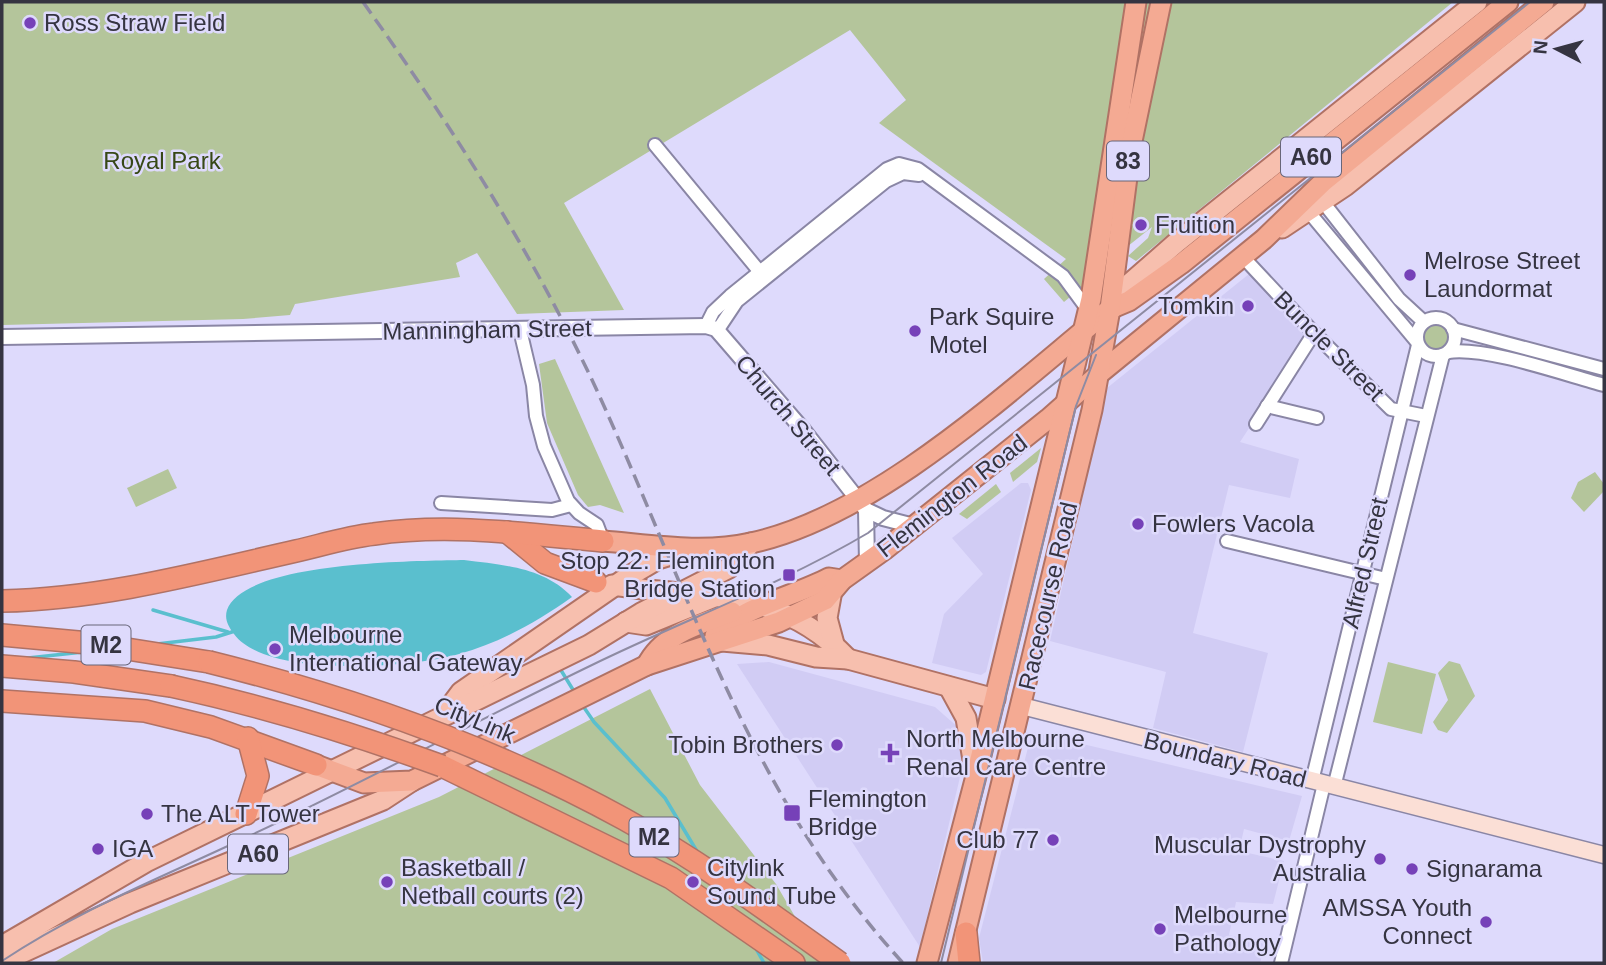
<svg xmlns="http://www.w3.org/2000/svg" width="1606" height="965" font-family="Arial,sans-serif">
	<rect width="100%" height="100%" fill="#dedafc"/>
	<g fill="#d1ccf4">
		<path d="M1254,270L1309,336L1240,442L1299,459L1290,498L1229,485L1193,633L1268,653L1243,752L1153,728L1166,672L1050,641L1107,388Z"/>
		<path d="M1021,483H1028L1031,490L986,672L981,675L932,663L944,614L983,574L952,538Z"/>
		<path d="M769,662L935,707L960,729L964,760L920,947L737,664Z"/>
		<path d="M1032,732L1302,796L1289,841L1244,829L1239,851L1284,861L1273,904L1236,902L1229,935L1265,944L1260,963H983L979,938Z"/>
	</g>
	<g fill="#b4c59b">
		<path d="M2,2H1453L1136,261L1128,256L1148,238L1152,227L1123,250L1085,268L1083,286L1064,302L1044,279L1066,259L879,123L906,100L850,30L564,203L624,310L517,314L477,253L456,263L460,277L295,304L290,315L243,319L3,325Z"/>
		<circle cx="1436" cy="337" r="12"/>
		<path d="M555,359L624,513L600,505L588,507L578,495L547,423L539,364Z"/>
		<path d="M1041,448L1037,462L1013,482L1010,473Z"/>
		<path d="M168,469L177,488L136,507L127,488Z"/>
		<path d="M1595,472L1604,484V491L1584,512L1571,498L1578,482Z"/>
		<path d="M996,484L1001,492L967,519L959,514Z"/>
		<path d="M1449,661L1460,664L1475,696L1447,733L1438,730L1433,722L1448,700L1438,673Z"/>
		<path d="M1388,662L1436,674L1422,734L1373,722Z"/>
		<path d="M650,689L700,785L776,884L822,963H53L112,929L439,797Z"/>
	</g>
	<path fill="#5abfce" d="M464,560C503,565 544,567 572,597C537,622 501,642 459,654C411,668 267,679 234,634C229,627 224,620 227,610C244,561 419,561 464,560Z"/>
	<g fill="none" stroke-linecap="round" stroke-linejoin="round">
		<g stroke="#5abfce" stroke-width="3.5">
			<path d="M153,610L228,632"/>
			<path d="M157,644L216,637L235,631"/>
			<path d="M28,658L83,652"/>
			<path d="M559,667L575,693"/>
			<path d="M583,706L594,722L665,798L698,853"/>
			<path d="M720,890L731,907"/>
			<path d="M755,947L764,963"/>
		</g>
		<defs>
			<g id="minor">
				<path d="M655,145L764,277"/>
				<path d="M1323,202L1399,299L1424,322"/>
				<path d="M1308,211L1417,342"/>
				<path d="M1243,257L1314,333L1391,409L1426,416"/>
				<circle cx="1436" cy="337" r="19"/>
				<path d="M706,326L713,312L730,296L887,169L899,164L918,169L1063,276L1088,310"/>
				<path d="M1453,329L1604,369"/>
				<path d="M520,330L533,385L536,416L544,446L568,501L579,513L597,525L603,541"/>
				<path d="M717,331L737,301L886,181L903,173L919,175"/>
				<path d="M1448,352C1485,346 1566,375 1604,385"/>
				<path d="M1267,406L1317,418"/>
				<path d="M1256,424L1314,333"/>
				<path d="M441,503L552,510L571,505"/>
				<path d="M1227,541L1386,579"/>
				<path d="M1312,781L1418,345"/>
				<path d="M1334,787L1443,355"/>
				<path d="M1281,963L1324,784"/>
			</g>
			<g id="tertiary">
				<path d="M2,337L706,326L716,329L804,431L866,510L883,518L914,526"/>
				<path d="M866,510L867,563"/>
			</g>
			<path id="secondary" d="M1022,706L1604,855"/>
			<g id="primary">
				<path d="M1282,228L1345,186L1575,2"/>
				<path d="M1113,308L1128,285L1176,243L1477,2"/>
				<path d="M612,585C701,600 778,585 848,659"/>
				<path d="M831,596L827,618L834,644"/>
				<path d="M626,622L646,625L717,596"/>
				<path d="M722,641L768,645L816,657L848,659L995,699"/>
				<path d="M949,687L966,718L975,772"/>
				<path d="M446,712L461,692L626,578L658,559L690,549"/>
				<path d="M2,946L146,862L589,645L641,613L729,568L751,543"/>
				<path d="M2,962L130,903L383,800L412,781"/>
			</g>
			<g id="trunk">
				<path d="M603,541C652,545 702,554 751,543C877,516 1011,389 1110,309L1129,301L1181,264L1508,2"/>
				<path d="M715,636C739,608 795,596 829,578L842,580"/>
				<path d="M647,665C663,633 701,624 732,612"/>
				<path d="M316,765L364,783L412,781L647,665L779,622L825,600L842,580L884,550L1048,419L1100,373L1264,239L1323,182L1544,2"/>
				<path d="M927,963L975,780L1091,299L1136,2"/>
				<path d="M958,963L1092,410L1110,309L1131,146L1161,2"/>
			</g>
			<g id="motorway">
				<path d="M507,532L545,563L596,582"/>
				<path d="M2,601C102,599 199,573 296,551C322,545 348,537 374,534C450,523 526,534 603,541"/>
				<path d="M2,635L89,643L209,662"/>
				<path d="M2,666L74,672L171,686"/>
				<path d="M2,701L145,711L211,727L316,765"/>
				<path d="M442,766L671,878L794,963"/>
				<path d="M246,814L258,776L248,738"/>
				<path d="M966,933L969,963"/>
			</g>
		</defs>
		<use href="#minor" stroke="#8a86a5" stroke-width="16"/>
		<use href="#tertiary" stroke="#8a86a5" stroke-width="18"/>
		<use href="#secondary" stroke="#8a86a5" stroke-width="19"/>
		<use href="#primary" stroke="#b07265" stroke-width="23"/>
		<use href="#trunk" stroke="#b07265" stroke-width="23"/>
		<use href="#motorway" stroke="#b07265" stroke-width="24"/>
		<use href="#minor" stroke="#fff" stroke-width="12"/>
		<use href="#tertiary" stroke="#fff" stroke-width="14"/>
		<use href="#secondary" stroke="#fbdfd6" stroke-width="16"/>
		<use href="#primary" stroke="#f7bfae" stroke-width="19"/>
		<use href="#trunk" stroke="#f4aa93" stroke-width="19"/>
		<use href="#motorway" stroke="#f29478" stroke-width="21"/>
		<g stroke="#8e8ba3" stroke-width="2">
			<path d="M2,961C78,910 165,876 247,837C363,783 476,721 592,665C684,620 780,585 868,533L1530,2"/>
			<path d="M941,963L1076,406L1096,355"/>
		</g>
		<path stroke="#8e8ba3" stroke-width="3.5" stroke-dasharray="14 7" stroke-linecap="butt" d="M363,2C450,124 529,247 593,382C688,587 747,793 903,963"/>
		<defs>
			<g id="motorway-bridge">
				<path d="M209,662C354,698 493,747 624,819C700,861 770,913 840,963"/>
				<path d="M171,686C264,706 352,733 442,766"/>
			</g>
		</defs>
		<use href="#motorway-bridge" stroke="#b07265" stroke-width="24" stroke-linecap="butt"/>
		<use href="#motorway-bridge" stroke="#f29478" stroke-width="21"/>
	</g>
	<g fill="#7641b8" stroke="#dedafc" stroke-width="2.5">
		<circle cx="30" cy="23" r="7"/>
		<circle cx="1141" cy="225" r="7"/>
		<circle cx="1410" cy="275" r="7"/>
		<circle cx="1248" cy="306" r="7"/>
		<circle cx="915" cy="331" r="7"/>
		<circle cx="1138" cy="524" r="7"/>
		<rect x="782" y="568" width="14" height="14" rx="3.5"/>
		<circle cx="275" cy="649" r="7"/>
		<circle cx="837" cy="745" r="7"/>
		<path d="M886.5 742.5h7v7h7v7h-7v7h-7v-7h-7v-7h7z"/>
		<rect x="783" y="804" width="18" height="18" rx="3.5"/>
		<circle cx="147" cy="814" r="7"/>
		<circle cx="1053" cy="840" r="7"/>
		<circle cx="98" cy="849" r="7"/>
		<circle cx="1380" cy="859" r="7"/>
		<circle cx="1412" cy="869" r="7"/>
		<circle cx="387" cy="882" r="7"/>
		<circle cx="693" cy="882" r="7"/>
		<circle cx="1486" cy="922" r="7"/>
		<circle cx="1160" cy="929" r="7"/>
	</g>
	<g text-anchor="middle" stroke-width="5" stroke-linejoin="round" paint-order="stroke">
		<g fill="#dedafc" stroke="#686679" stroke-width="2">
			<rect x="1281" y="137.5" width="60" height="39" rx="5"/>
			<rect x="1107" y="141.5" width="42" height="39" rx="5"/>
			<rect x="81.5" y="625.5" width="49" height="39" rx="5"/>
			<rect x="629.5" y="817.5" width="49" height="39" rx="5"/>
			<rect x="228" y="834.5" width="60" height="39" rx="5"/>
		</g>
		<g font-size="23" font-weight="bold" fill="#353441">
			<text x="1311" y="165">A60</text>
			<text x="1128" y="169">83</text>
			<text x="106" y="653">M2</text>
			<text x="654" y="845">M2</text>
			<text x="258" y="862">A60</text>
		</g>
		<g font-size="24" fill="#353441" stroke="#dedafc" text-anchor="start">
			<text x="44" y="31">Ross Straw Field</text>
			<text x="1155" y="233">Fruition</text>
			<text x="1424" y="269">Melrose Street<tspan x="1424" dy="28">Laundormat</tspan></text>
			<text x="1234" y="314" text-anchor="end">Tomkin</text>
			<text x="929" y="325">Park Squire<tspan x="929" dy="28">Motel</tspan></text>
			<text x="1152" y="532">Fowlers Vacola</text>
			<text x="775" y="569" text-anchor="end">Stop 22: Flemington<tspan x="775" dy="28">Bridge Station</tspan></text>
			<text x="289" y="643">Melbourne<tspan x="289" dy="28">International Gateway</tspan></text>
			<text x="906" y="747">North Melbourne<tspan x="906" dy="28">Renal Care Centre</tspan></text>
			<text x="823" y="753" text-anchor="end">Tobin Brothers</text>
			<text x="808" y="807">Flemington<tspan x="808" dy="28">Bridge</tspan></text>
			<text x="161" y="822">The ALT Tower</text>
			<text x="1039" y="848" text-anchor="end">Club 77</text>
			<text x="1366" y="853" text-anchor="end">Muscular Dystrophy<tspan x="1366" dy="28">Australia</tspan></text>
			<text x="112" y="857">IGA</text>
			<text x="401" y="876">Basketball /<tspan x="401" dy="28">Netball courts (2)</tspan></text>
			<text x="707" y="876">Citylink<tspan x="707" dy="28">Sound Tube</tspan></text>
			<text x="1426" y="877">Signarama</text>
			<text x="1472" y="916" text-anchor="end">AMSSA Youth<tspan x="1472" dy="28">Connect</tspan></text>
			<text x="1174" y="923">Melbourne<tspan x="1174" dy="28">Pathology</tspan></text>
		</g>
		<g font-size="24" fill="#374816" stroke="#dedafc">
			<text x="162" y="169">Royal Park</text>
		</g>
		<g font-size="24" fill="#353441" stroke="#dedafc">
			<text transform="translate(487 330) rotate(-1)" y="8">Manningham Street</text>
			<text transform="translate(1329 346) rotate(45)" y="8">Buncle Street</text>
			<text transform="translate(788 415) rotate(50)" y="8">Church Street</text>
			<text transform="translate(952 496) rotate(-38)" y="8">Flemington Road</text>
			<text transform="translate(1365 563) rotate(-77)" y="8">Alfred Street</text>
			<text transform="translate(1048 596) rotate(-77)" y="8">Racecourse Road</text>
			<text transform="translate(475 720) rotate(23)" y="8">CityLink</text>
			<text transform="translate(1225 760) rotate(14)" y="8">Boundary Road</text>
		</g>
	</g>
	<rect width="1606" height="965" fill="none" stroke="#353441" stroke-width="7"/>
	<g transform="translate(1557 49) rotate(276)" stroke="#dedafc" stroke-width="5" paint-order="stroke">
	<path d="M0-5L12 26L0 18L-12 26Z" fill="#353441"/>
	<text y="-10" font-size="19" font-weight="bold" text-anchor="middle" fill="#353441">N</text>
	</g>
</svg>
